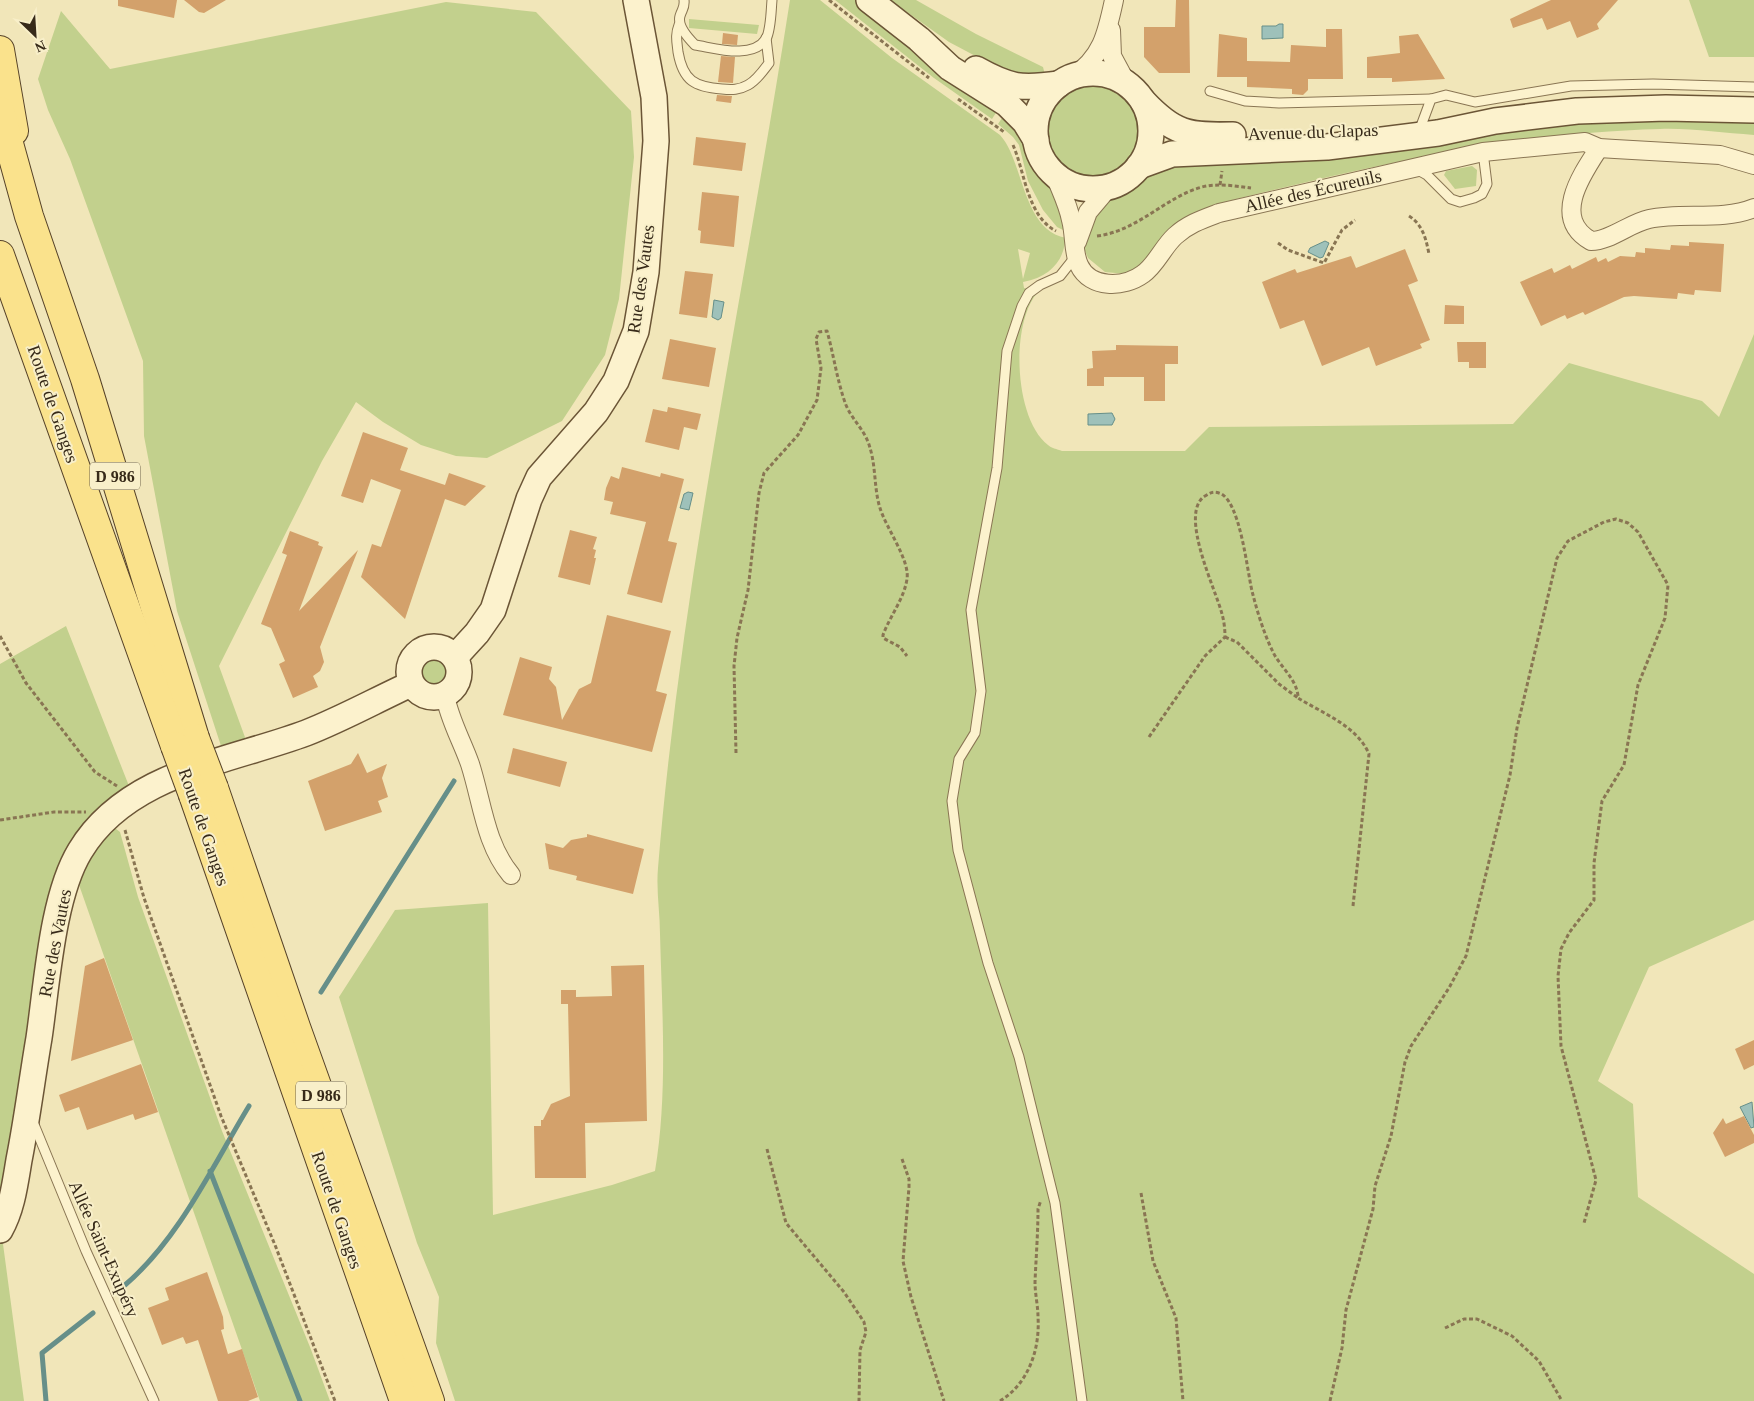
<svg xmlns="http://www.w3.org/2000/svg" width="1754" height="1401" font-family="'Times New Roman',serif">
	<rect width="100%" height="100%" fill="#f1e6b9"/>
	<g fill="#c2d08d" fill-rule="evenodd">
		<path d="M790,0H820L892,58L1000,135C1024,161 1022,230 1066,238L1065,231L1057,227L1043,210L1028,181L1019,145L1013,137L998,124L1006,112C1012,121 1019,129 1024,138C1027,145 1027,153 1030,160C1036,172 1047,180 1053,191C1074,228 1072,273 1023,282L1024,288L1038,292C1010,323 1014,419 1048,445C1051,448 1057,449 1062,451H1185L1209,427L1513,424L1569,363L1702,401L1719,417L1754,334V920L1649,967L1598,1081L1633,1104L1638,1197L1754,1274V1401H455L436,1343L439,1297L417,1243L339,997L395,910L488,903L493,1215L612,1185L655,1171C668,1093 662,1012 660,934C660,912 656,890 658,868C682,576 745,289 790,0ZM1018,249L1030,253L1023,279Z"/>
		<path d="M835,0H855L891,30L999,108L992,119L934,78Z"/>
		<path d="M890,0H916L976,34L1043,67L1045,75L1019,79L949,42Z"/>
		<path d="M1689,0H1754V57H1709Z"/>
		<path d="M446,2L536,12L631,111L634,157L619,299L605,355L562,421L487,458L456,456L421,445L383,422L356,402L322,461L219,666L246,740L222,749L177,611L144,436L143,361L70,159L48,110L38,79L61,11L110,69Z"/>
		<path d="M689,19L759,25L757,34L689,28Z"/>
		<circle cx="1092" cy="130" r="50"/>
		<path d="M1576,119L1754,122V135C1723,133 1691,128 1660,129C1508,133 1360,168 1213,205L1196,213L1141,268L1126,274L1105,272L1088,258L1083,246L1087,222L1107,200L1137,183L1154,168Z"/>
		<path d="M1472,166L1477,170L1476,186L1455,189L1444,175L1446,171Z"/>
		<path d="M66,626L129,786L128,799L79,851L1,1229L24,1401H0V664Z"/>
		<circle cx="433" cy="672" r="17"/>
		<path d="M111,825L120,832L138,897L222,1131L310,1347L330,1401H260L78,882L88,855Z"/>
	</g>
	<g fill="#9ec1ba" stroke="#668f89">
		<path d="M1279,24H1283V38L1262,39V26H1276Z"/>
		<path d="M1325,241L1329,243L1323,257L1320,258L1308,252L1310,248Z"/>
		<path d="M714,300L724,302L721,318L718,320L712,317Z"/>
		<path d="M1112,413L1115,419L1112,425H1088V414Z"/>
		<path d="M688,492L693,493L689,510L680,508L684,494Z"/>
		<path d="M1752,1102L1754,1127L1751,1128L1740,1107Z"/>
	</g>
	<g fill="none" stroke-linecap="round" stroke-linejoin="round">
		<g stroke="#668f89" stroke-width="5">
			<path d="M321,992L454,781"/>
			<path d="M210,1171L300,1401"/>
			<path d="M125,1285C179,1239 212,1167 249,1106"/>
			<path d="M46,1401L42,1353L93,1313"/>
		</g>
	</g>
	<g fill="#d3a16b">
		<path d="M118,0H177L174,18L118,6Z"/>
		<path d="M184,0H226L204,13L199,12Z"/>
		<path d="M1176,0H1189L1190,73H1159L1144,57V27H1175Z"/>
		<path d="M1551,0H1618L1597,24L1599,29L1577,38L1570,21L1547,30L1542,18L1513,28L1510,19Z"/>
		<path d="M1326,29H1342L1343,79H1308V90L1303,95L1292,94V89L1247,87V77H1217L1219,34L1247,38V61L1290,62L1291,45L1326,47Z"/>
		<path d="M723,33L738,35L737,45L722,44Z"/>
		<path d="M1418,34L1445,79L1392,82V78H1367V57L1400,53L1399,36Z"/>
		<path d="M721,56L735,57L733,83L718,82Z"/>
		<path d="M717,95L732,96L731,103L716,101Z"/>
		<path d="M696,137L746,143L742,171L693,165Z"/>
		<path d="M702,192L739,196L734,247L700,243L701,231L698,230Z"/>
		<path d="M1689,242L1724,244L1721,292L1695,290L1694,295L1678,293L1677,299L1634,296L1624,297L1585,315L1583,312L1567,319L1565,315L1541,326L1520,282L1552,268L1554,273L1570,265L1572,269L1596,257L1598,262L1606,258L1608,262L1620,256L1635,257L1636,252L1645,253V248L1670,250L1671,245L1689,246Z"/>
		<path d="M1405,249L1418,281L1408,285L1430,340L1420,344L1422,348L1376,366L1369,347L1322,366L1304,320L1280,329L1262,282L1295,269L1297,273L1351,256L1356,268Z"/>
		<path d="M685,271L713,274L707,318L679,314Z"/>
		<path d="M1445,305L1464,306V324H1444Z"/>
		<path d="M670,339L716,348L709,387L662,379Z"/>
		<path d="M1457,342H1486V368H1469V362H1458Z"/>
		<path d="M1116,345L1178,346V364H1165V401H1144V377H1104V386H1087V369L1093,368L1092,351L1116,350Z"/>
		<path d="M668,407L701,414L697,430L684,427L679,450L645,442L653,409L667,412Z"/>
		<path d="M363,432L408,448L400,470L445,485L449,473L486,486L465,506L445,499L405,619L361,577L372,544L381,547L401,490L371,479L363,503L341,496Z"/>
		<path d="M622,467L660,477L661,473L684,479L668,541L677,543L662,603L627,594L646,522L610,514L613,502L604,500L606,488L611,476L619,479Z"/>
		<path d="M570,530L597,537L593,549L596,550L594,558H596L590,585L558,577Z"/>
		<path d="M290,531L319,542L318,545L323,547L299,611L358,550L320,647L324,662L320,671L313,676L318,687L293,698L279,664L285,661L271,628L261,624L287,555L282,553Z"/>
		<path d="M607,615L671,631L656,691L667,694L652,752L503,715L520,657L552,667L549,679L556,687L562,720L579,689L591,683Z"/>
		<path d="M513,748L567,762L560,787L507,773Z"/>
		<path d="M358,753L367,773L387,764L382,778L388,797L378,801L382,812L325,831L308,781L351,764Z"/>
		<path d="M587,834L644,849L633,894L576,880L577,876L549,869L545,843L563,848L571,840L587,837Z"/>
		<path d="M104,958L133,1040L71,1061L85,966Z"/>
		<path d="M644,965L647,1121L585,1123L586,1178H535L534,1126H541V1120H543L551,1104L570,1096L568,1004H561V990H576V997L612,996L611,966Z"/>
		<path d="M1754,1040V1065L1744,1070L1735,1049Z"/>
		<path d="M141,1064L158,1112L135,1120L133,1114L87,1130L79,1107L65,1112L59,1095Z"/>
		<path d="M1744,1116L1754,1135V1143L1725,1157L1713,1133L1723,1118L1726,1124Z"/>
		<path d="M207,1272L223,1317L224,1329L221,1330L228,1354L242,1349L258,1397L248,1401H218L198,1340L186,1344L183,1337L162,1345L148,1308L169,1300L165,1288Z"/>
	</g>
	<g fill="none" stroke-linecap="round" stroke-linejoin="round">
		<defs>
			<g id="lane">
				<path d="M684,0C685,8 682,9 680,16C677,26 688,38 695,45C715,48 752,60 766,39C771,30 771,11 772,0"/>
				<path d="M679,25C675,35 677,42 678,52C683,81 695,87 722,89C732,90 739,90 748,85C757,80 763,71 769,63L766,38"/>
				<path d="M1210,91L1245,101L1279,103L1431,99"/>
				<path d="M1421,126L1431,99L1446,95L1475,102L1571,86L1653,84L1754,87"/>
				<path d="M1416,169L1427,175L1451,199L1460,202L1474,198L1482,194L1487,184L1483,152"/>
				<path d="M1075,257L1060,276L1040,285L1029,293L1022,306L1007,351L997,468L971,610L981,691L975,733L959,759L952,801L958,850L988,963L1019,1057L1055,1203L1082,1401"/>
				<path d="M33,1122L86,1251L154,1401"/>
			</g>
			<g id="street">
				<path d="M1111,30L1112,56L1127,84"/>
				<path d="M1072,77C1102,58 1107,33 1114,0"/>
				<path d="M1599,148C1582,174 1551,218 1591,241C1610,241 1630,223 1649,219C1683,212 1722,221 1754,208"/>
				<path d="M1054,173C1060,189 1068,204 1071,220C1075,235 1073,252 1079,265C1090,289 1124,288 1143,274C1156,265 1163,247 1175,236C1188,224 1203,219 1219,213L1483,152L1585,142L1599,148L1615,149L1720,155L1754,165"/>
				<path d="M1077,242L1088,212L1110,186"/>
				<path d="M445,695C449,719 462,741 470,764C482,801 485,844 511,875"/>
			</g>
			<g id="secondary">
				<path d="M869,0L919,39L950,68L1007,104L1025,122L1036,140"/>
				<path d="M976,69C1010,88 1021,89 1059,84"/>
				<circle cx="1093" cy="131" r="58"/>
				<path d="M1143,101C1174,134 1188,136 1233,135"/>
				<path d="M1139,166L1172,154L1327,147L1438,133L1495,121L1577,111L1666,108L1754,110"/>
				<circle cx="434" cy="672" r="25"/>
				<path d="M455,657L477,633L493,610L529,499L539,477L596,412L616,381L636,331L646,272L656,141L654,97L636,0"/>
				<path d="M0,1230C12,1209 15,1184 19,1160C27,1120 32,1079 39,1038C47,984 52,897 80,851C127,773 228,762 306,733C342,719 376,700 411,684"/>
			</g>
			<g id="primary">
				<path d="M0,50L14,131"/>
				<path d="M0,111L29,216L85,379L195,738"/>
				<path d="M0,255L175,746"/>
				<path d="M214,788L296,1027L430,1401"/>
				<path d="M193,795L404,1401"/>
			</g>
		</defs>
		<use href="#lane" stroke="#897553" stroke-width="11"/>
		<use href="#street" stroke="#897553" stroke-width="20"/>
		<use href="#secondary" stroke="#6b5536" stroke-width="28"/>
		<use href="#primary" stroke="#564228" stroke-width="30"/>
		<g stroke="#897553" stroke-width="3" stroke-dasharray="4 2.5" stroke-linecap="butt">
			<path d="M829,0L929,78"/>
			<path d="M958,99L1004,132"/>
			<path d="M1013,145C1025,172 1027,216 1056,231"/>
			<path d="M1220,185L1222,171"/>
			<path d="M1409,216C1423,225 1426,239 1429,254"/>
			<path d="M1097,236C1138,231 1165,197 1202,187C1218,183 1235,186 1251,188"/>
			<path d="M1278,243L1288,250L1324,263L1342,230L1355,220"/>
			<path d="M0,636L26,683L95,772L117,786"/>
			<path d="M1225,637L1237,642L1279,684L1298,698"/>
			<path d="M1149,737L1205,656L1225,637C1225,629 1224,621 1222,614C1216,590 1178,513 1205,496C1210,493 1213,491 1219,493C1240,499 1247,570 1252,591C1257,611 1264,634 1273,652C1280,667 1298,680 1298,698C1324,714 1357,726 1369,754L1353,906"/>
			<path d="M736,753L734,666L737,638L748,590L759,493L764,473L798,435L817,400L821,368L816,339L819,332L827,331C834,356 837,381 846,405C852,420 866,431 870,448C876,467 874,489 880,508C886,528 910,560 907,579C904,599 890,616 883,635V638L900,647L907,656"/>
			<path d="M0,820L54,812H86"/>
			<path d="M125,830L144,898L221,1116L275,1245L335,1401"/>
			<path d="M767,1149L786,1223L844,1292L864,1322L866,1332L860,1350L859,1401"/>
			<path d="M902,1159L909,1179V1187L903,1261L911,1297L944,1401"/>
			<path d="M1141,1193L1153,1261L1176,1318L1183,1401"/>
			<path d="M1445,1328L1464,1319H1477L1512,1336L1539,1361L1562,1401"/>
			<path d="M1000,1401C1029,1383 1040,1349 1038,1317C1038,1306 1035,1294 1035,1282C1036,1258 1038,1233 1038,1209L1041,1200"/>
			<path d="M1330,1401L1342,1348L1346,1310L1373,1209L1375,1186L1391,1136L1405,1062L1411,1046L1449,988L1466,956L1510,775L1517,728L1557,558L1568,541L1604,522L1616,519L1628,523L1638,532L1668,585L1665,618L1638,685L1624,765L1602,801L1594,863V900L1569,933L1561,949L1558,976L1561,1046L1596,1180L1584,1223"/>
		</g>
		<use href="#lane" stroke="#fcf2cd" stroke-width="9"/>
		<use href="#street" stroke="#fcf2cd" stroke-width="18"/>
		<use href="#secondary" stroke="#fcf2cd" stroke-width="25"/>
		<use href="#primary" stroke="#fae28c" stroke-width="28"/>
		<defs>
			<g id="primary-bridge">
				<path d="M195,738L214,788"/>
				<path d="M175,746L193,795"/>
			</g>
		</defs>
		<use href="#primary-bridge" stroke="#564228" stroke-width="30" stroke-linecap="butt"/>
		<use href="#primary-bridge" stroke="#fae28c" stroke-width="28"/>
	</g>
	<g text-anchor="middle" stroke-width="4" stroke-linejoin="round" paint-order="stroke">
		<g fill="#f8efc9" stroke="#71654e" stroke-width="1">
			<rect x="90" y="462.5" width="50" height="27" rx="4"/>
			<rect x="296" y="1081.5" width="50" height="27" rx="4"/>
		</g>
		<g font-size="16" font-weight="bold" fill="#372a19">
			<text x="115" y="482">D 986</text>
			<text x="321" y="1101">D 986</text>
		</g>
		<g font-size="18" fill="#372a19" stroke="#f8efc9">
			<text transform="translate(1313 132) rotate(-2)" y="6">Avenue du Clapas</text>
			<text transform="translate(1313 191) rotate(-13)" y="6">Allée des Écureuils</text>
			<text transform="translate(641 279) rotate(-82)" y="6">Rue des Vautes</text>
			<text transform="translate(53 404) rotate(71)" y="6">Route de Ganges</text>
			<text transform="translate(204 827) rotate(71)" y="6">Route de Ganges</text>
			<text transform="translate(55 943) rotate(-79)" y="6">Rue des Vautes</text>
			<text transform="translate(337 1210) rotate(71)" y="6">Route de Ganges</text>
			<text transform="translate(104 1249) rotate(66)" y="6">Allée Saint-Exupéry</text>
		</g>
	</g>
	<g transform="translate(35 35) rotate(155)" stroke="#f8efc9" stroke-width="4" paint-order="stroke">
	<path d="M0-4L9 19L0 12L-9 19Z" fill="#372a19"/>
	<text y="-8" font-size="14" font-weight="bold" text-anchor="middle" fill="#372a19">N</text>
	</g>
</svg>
